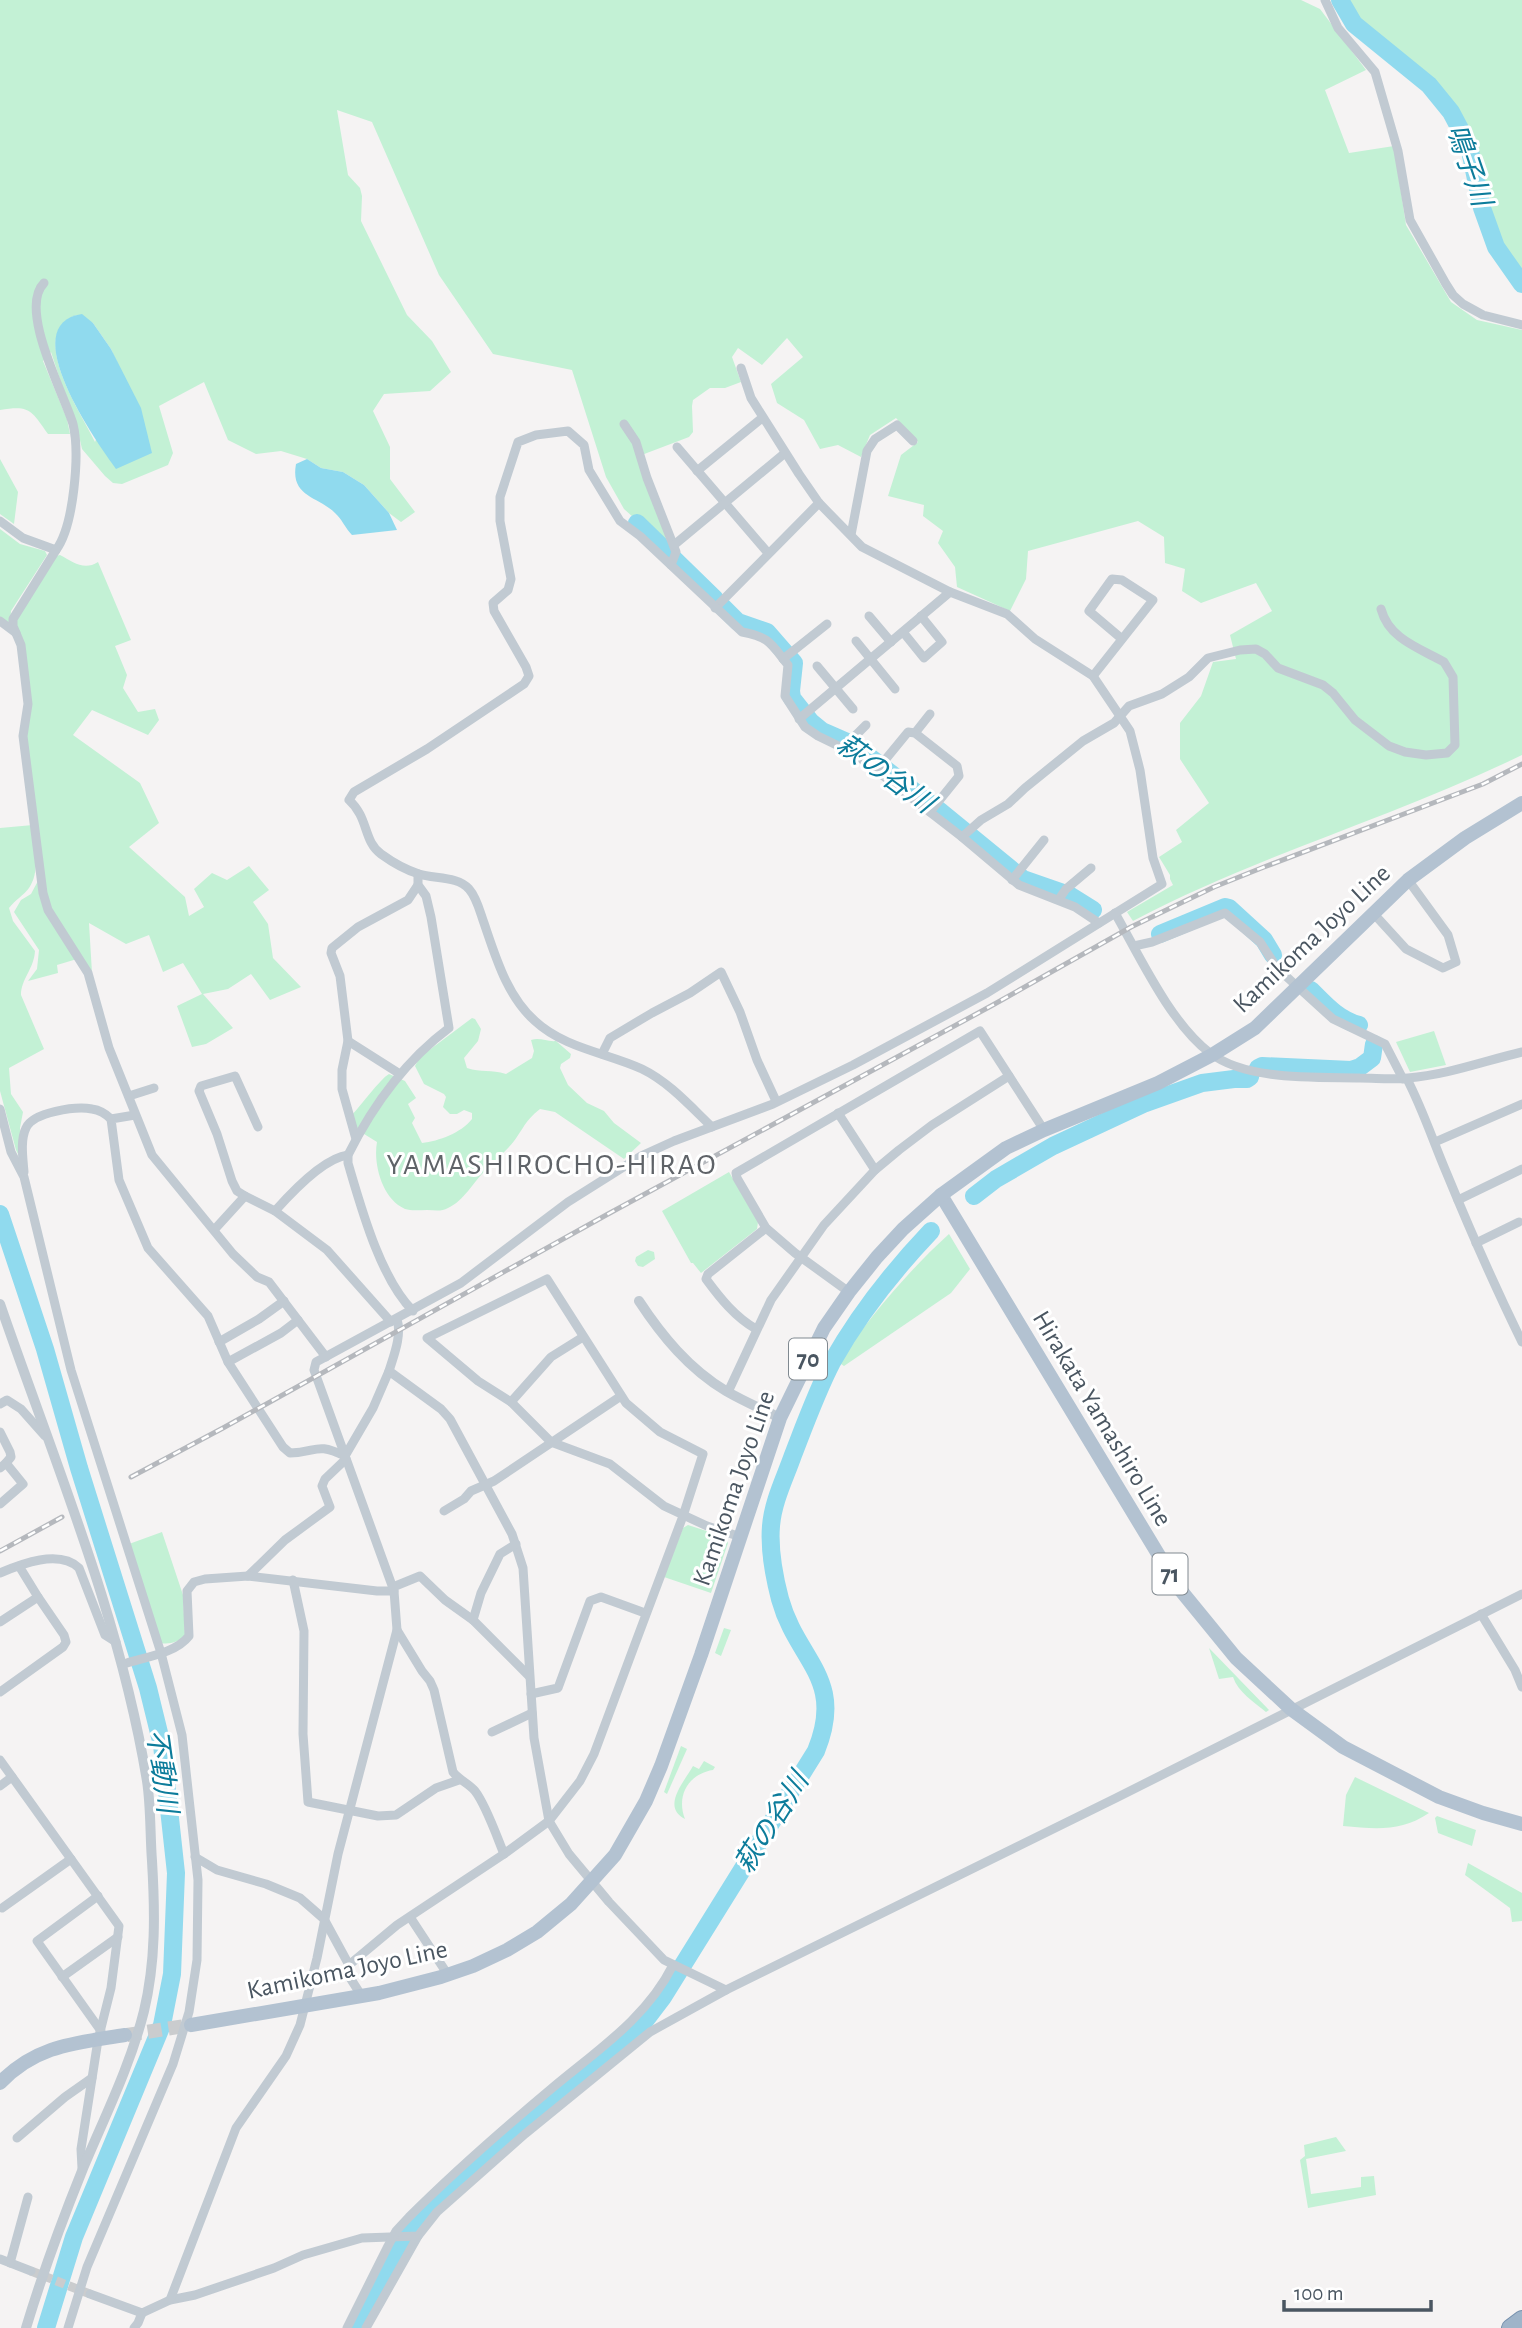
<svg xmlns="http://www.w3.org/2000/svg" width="1522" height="2328" font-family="'Alegreya Sans','Noto Sans JP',sans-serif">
	<rect width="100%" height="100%" fill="#f5f3f3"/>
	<g fill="#c3f1d5" fill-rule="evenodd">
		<path d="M0,0H1301L1320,9L1366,70L1325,90L1349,153L1394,146L1406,225L1451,302L1477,320L1522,330V755C1395,817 1258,855 1133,921L1127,912L1173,885L1170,879V875L1159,857L1182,842L1176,830L1209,803L1180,759V723L1201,696L1213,662L1236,659L1230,635L1272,611L1256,583L1201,603L1182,591L1185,569L1165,563L1164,537L1138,521L1028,551L1026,579L1010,611L957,587L955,567L938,543L943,531L923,516L924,505L888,496L901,455L918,442L896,418L870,435L861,457L838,445L820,449L804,420L777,403L771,384L803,357L787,338L762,365L738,348L732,357L741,382L725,388H710L693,400L692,406L693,432L689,437L639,456L667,539L663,544L624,509L606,477L572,370L493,354L439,275L372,122L337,110L348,175L360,188L362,196L361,221L407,315L432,341L451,372L430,391L384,394L373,411L390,447V479L415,512L401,522L389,513L364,485L343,472L321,468L307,459L281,451L256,454L228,440L204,382L159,406L173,453L168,465L122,484L113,483L105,476L82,449L75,418L67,401L51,352L43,361L67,419L70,434H48C31,410 30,405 0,410ZM77,315L93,323L111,349L123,375L95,442C82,414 25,332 77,315Z"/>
		<path d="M1347,0H1522V274L1502,245L1489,206L1476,144L1457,108L1434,80L1359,20Z"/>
		<path d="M0,459L18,492L14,524L0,514Z"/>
		<path d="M0,529L20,544L45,551L47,555L11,611L10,625L0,618Z"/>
		<path d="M60,555C73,562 84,571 98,562L131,640L115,646L127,675L123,688L138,712L155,709L159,720L148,735L92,710L73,735L140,783L159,823L129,847L185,897L189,916L204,907L194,889L212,873L227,880L249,866L269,890L253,902L268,924L273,958L301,987L270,1000L251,974L228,989L203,994L233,1028L206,1044L192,1047L177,1006L202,994L183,963L163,972L149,935L126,944L89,923L92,973L51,909L46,893L26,736L31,704L16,619L56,556Z"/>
		<path d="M33,825C34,845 41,871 29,888C24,895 15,900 9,908L13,921L35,951C34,969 21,979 21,995L44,1049L9,1068L11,1094L23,1112L20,1128L22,1162L16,1150L0,1091V828Z"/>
		<path d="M39,879L41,893L77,959L57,965L58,973L28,981L37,969L39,950L14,912L21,900L31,894Z"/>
		<path d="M472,1018L475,1019L481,1029L478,1041L464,1058L467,1068C481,1073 491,1069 506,1074L532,1058L534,1051L531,1040C540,1037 547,1042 556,1041L571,1054L570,1058L561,1064L560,1068L568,1085L587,1103L604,1111L614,1123L641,1143L624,1159L555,1112L540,1109C523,1122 522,1133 509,1147C502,1155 493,1162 486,1170C473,1182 464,1201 448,1208C441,1212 434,1210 427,1210C420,1210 411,1211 405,1209C382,1199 373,1164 377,1142L356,1129L351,1116C360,1107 380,1079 389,1074L405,1081L416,1098L408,1104L415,1118L412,1123L422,1143C439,1141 461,1133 472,1119V1113L464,1110L457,1114H450L443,1107L446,1097L444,1094L424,1084L415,1066L420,1057Z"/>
		<path d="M1434,1031L1446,1065L1410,1072L1396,1042Z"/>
		<path d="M729,1172L758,1222L757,1229L701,1273L693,1263H691L662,1211Z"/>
		<path d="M949,1234L970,1269L951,1293L844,1366L838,1362C871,1316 907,1272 949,1234Z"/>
		<path d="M648,1250L654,1252L655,1259L643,1267L638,1266L635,1261L636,1257Z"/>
		<path d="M688,1525L725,1537L728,1543L711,1593L664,1577L683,1528Z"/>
		<path d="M162,1532L183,1595L185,1636C180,1641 169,1645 161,1643L129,1544Z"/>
		<path d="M724,1628L731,1630L721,1656L715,1653Z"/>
		<path d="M1209,1648L1269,1710L1266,1712C1254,1702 1238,1692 1233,1677L1219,1679Z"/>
		<path d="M681,1746L687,1749L667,1794L664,1792Z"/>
		<path d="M704,1761L715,1767L713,1770C688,1774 676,1796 685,1819C661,1807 684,1782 693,1766L699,1769Z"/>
		<path d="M1355,1777L1429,1813C1401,1832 1376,1829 1343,1826L1346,1795Z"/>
		<path d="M1437,1816L1476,1830L1472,1846L1438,1833L1435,1818Z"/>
		<path d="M1468,1863L1522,1893V1921L1512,1922L1510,1908L1465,1875Z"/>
		<path d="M1336,2137L1346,2151L1306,2159L1311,2194L1361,2187V2177L1374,2176L1376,2195L1308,2208L1300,2160L1305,2156L1304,2145Z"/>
	</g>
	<g fill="#90daee">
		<path d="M82,314L93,323L111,349L141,408L152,453L116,469C97,443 13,324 82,314Z"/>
		<path d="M307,459L321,468L343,472L364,485L389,513L397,530L352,535C345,528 342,519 335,513C318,496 290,497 296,464Z"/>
	</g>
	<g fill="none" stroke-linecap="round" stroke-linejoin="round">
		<g stroke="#90daee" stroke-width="18">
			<path d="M1340,0L1354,24L1429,85L1451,112L1469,146L1482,208L1496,247L1522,284"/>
			<path d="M637,523L715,599"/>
			<path d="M722,606L738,622L767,632L794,663L791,691L792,698L811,722L822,731L854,745L941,812L1023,879L1069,895L1093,910"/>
			<path d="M1160,934L1225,907L1229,908L1264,940L1273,955"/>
			<path d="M1311,990C1326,1005 1338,1019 1359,1025"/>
			<path d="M1258,1068L1262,1066L1351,1070L1360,1067L1372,1058L1374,1044"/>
			<path d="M974,1196L996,1179L1053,1146L1143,1104L1202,1083L1234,1079H1247L1250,1077"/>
			<path d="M0,1214L45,1349L79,1468L148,1688L162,1745L176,1873L172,1974L162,2025L74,2237L46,2328"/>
			<path d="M358,2328L396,2251L420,2216L576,2079L617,2047L644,2022L663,1997L816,1751C846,1678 797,1661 780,1599C774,1576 769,1550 771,1526C773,1501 785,1478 793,1455C805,1424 817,1391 832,1362C859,1314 893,1271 931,1231"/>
		</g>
		<path stroke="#caccce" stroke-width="9" stroke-dasharray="9 4.5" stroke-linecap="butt" d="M31,2271L90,2294"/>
		<path stroke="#caccce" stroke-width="14" stroke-dasharray="14 7" stroke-linecap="butt" d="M127,2035L191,2025"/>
		<defs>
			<path id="trunk" d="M1510,2328L1522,2319"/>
		</defs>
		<use href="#trunk" stroke="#7690ad" stroke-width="18"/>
		<g stroke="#c1cad2" stroke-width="9">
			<path d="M1325,0L1338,28L1375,72L1398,151L1410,220L1446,284L1453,295L1463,304L1483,315L1522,325"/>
			<path d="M624,424L636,442L647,478L676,552L671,565"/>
			<path d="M677,447L768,553"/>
			<path d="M697,471L762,418"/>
			<path d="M0,521L23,538L56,550C74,526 80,453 73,424C64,394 18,309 44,283"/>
			<path d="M851,535L867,451L875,439L897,425L913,441"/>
			<path d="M674,545L785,453"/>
			<path d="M56,550L13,619V626L21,645L28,704L23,736L43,893L48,910L88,973L109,1048L152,1155L233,1254L257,1277L269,1282L326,1357"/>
			<path d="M715,608L819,503"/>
			<path d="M869,616L891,642"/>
			<path d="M0,621L16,633"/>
			<path d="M903,632L924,658L942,642L921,616"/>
			<path d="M856,641L895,689"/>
			<path d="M783,659L827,624"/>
			<path d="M817,666L853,709"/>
			<path d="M1093,676L1153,600L1122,580L1112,579L1089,611L1122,639"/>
			<path d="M799,719L950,592"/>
			<path d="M915,733L930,714"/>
			<path d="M846,750L852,739L866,725"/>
			<path d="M876,771L908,732L915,733L957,766L959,776L930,812"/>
			<path d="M962,837L981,820L1008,804L1025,788L1083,741L1114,723L1129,706L1162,694L1189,677L1208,658L1240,650L1256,649L1265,654L1278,668L1323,685L1333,693L1355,720L1389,746L1405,752L1426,755L1447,753L1455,745L1453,677L1444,662C1419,648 1389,639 1381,609"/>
			<path d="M1012,880L1044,840"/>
			<path d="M1059,899L1066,889L1091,868"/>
			<path d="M1115,913C1140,957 1171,1024 1210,1053C1247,1081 1316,1077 1360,1078C1376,1078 1393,1080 1408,1078C1447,1075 1484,1061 1522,1052"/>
			<path d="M1374,914L1406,949L1443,968L1456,962L1448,935L1408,880"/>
			<path d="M1134,946L1152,942L1225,913L1260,942L1277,968L1333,1019L1385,1044L1403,1079"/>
			<path d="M348,1041L400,1074"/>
			<path d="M602,1054L610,1038L652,1013L690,993L721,972L740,1012L757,1060L776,1101"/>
			<path d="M1407,1079C1423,1110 1433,1141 1447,1174C1470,1230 1495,1287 1522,1342"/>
			<path d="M129,1096L154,1088"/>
			<path d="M0,1109L11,1152L24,1177L71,1370L161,1653L182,1735L198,1880L197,1960L189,2012L173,2064L87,2267L68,2328"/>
			<path d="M838,1113L875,1170"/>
			<path d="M135,1115L111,1119L119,1180L148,1248L208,1316L228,1362L283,1447L290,1453C319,1452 315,1442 345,1456L373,1408L389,1371"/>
			<path d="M712,1127C691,1107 669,1082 642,1069C607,1053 564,1048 535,1021C507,996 496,958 484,923C480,912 477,898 469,889C458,876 434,879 419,874C406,870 392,862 381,854C363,841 369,818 349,800L354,792L427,749L524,684L529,676L526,667L494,611L493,603L508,590L511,579L500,521V497L518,442L536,435L568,431L584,445L589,470L620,521L640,536L742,632C770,637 771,644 788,665L785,696L805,727L818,736L855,754L962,837L1019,885L1075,907L1099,923"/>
			<path d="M356,1139L342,1089V1070L348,1041L340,976L331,953L332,948L358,927L408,900L418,885"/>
			<path d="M1435,1142L1522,1104"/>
			<path d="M24,1172C23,1159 20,1140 26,1128C33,1112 76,1106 92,1109C99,1110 106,1114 111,1119"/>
			<path d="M245,1196L237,1191L232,1181L217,1134L199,1091L201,1086L235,1076L258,1127"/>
			<path d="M1458,1200L1522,1169"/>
			<path d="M275,1211C291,1193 324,1158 348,1155"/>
			<path d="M214,1230L245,1196L275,1211L327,1250L391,1322"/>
			<path d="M1476,1243L1519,1222"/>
			<path d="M849,1292L795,1253L766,1228L737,1178L736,1173L980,1031L1044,1130"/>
			<path d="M413,1311C380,1278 361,1207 348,1163V1155C373,1105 405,1061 449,1028L431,917L426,896L418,885V874"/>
			<path d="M397,1319C402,1335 394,1355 389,1371L441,1409L450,1419L512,1534L523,1568L534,1738L549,1821L569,1854L609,1902L664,1960L726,1990"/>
			<path d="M756,1329C735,1317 720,1298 706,1279L708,1274L766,1228"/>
			<path d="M219,1342L259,1319L284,1301"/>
			<path d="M228,1362L281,1333L298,1320"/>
			<path d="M728,1392L771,1300L824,1225L875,1170L899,1150L932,1125L1009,1076"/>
			<path d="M511,1402L551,1357L583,1337"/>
			<path d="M0,1404L7,1400L21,1409L45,1436"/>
			<path d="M0,1432L10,1452L11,1457L6,1463"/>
			<path d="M0,1468L6,1463L23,1484L0,1504"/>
			<path d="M444,1511L464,1499L471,1491L494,1481L621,1396"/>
			<path d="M516,1544L500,1554L481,1593L473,1620L529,1676"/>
			<path d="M0,1573C21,1564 59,1549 79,1568L105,1635L116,1642"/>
			<path d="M248,1576L285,1540L330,1507L322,1486L325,1479L346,1459"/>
			<path d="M293,1580L304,1631L303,1734L308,1802L378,1816L396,1815L436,1788L459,1780"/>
			<path d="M393,1587L420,1576L445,1600L473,1620"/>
			<path d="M1481,1614L1515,1670L1522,1687"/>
			<path d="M0,1622L38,1597L19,1566"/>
			<path d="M397,1630L422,1671L430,1681L434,1690L453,1772C459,1780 468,1783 475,1791C486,1805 497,1837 504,1854"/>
			<path d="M127,1663C146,1657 176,1653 189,1636L187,1591L194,1582L205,1579L248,1576L377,1591H394"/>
			<path d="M0,1692L63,1647L66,1642L64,1635L38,1597"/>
			<path d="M531,1694L558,1688L590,1601L601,1597L645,1613"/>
			<path d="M492,1732L532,1713"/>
			<path d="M0,1760L119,1926L111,1988L98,2040L81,2149L82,2168"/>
			<path d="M0,1786L12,1777"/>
			<path d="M195,1857L217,1870L266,1884L300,1898L324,1919L349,1965"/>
			<path d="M98,1896L37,1941L101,2031"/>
			<path d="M2,1908L71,1859"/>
			<path d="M410,1917L448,1975"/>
			<path d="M62,1977L118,1937"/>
			<path d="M361,1995L347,1973L349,1965L397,1925L504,1854L549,1821L580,1781L594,1754L635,1644L683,1516L703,1454L660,1432L626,1403L547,1279L427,1338L478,1381L511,1402L551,1442L610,1464L664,1506L707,1526L741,1537"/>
			<path d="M17,2138L65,2097L92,2078"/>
			<path d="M0,2259L31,2271"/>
			<path d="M10,2263L28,2197"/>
			<path d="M90,2294L142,2313L170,2300L195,2295L274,2268L303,2255L362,2238L418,2236L437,2212L525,2134L650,2032L726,1990L1116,1798L1522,1594"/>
			<path d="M170,2300L236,2128L286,2056L300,2025L317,1958L338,1854L397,1630L394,1591L314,1370L316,1362L461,1283L568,1202L641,1156L674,1141L773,1104L853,1065L987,993L1162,884L1153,858L1140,770L1130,731L1093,676L1035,639L1007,614L950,592L862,547L819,503L799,474L751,398L741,368"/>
			<path d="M134,2328L138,2323L142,2313"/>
			<path d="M347,2328L388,2246L396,2231L409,2217C454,2172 502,2130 551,2089C596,2051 646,2019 673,1965"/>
			<path d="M366,2328L418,2236"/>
		</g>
		<g stroke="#c1cad2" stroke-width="10">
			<path d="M639,1301C662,1336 689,1369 726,1391C743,1401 762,1409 780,1418"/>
			<path d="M0,1304C54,1461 120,1616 147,1781C151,1807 150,1835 152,1861C155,1911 156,1961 144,2011C130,2067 104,2118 82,2171C61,2223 42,2275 26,2328"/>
		</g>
		<g stroke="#b3c2d1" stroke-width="14">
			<path d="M941,1195L1178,1587L1236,1658L1291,1709L1343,1747L1439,1797L1483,1813L1522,1824"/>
			<path d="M191,2025L379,1993L441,1977L473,1966L507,1950L537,1932L571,1904L615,1855L646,1801L661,1766L701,1655L780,1418L824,1328L849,1292L877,1257L903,1229L941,1195L1006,1148L1044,1130L1158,1083L1212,1055L1255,1028L1408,880L1465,838L1522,803"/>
			<path d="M0,2083C36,2045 76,2043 125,2035"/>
		</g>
		<use href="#trunk" stroke="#9fb4c9" stroke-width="16"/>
		<defs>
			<g id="rail">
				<path d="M131,1477L223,1428L608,1214L991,1006L1131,927L1214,887L1264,867L1483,784L1522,764"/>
				<path d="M0,1551L62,1517"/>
			</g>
		</defs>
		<use href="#rail" stroke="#b5b8bd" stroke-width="5"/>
		<use href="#rail" stroke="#fff" stroke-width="2.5" stroke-dasharray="8" stroke-linecap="butt"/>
	</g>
	<g text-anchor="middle" stroke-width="6" stroke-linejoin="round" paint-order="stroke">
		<g fill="#fff" stroke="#808990" stroke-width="2">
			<rect x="789" y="1338.5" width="38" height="41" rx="5"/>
			<rect x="1152.5" y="1553.5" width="35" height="41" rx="5"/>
		</g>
		<g font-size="24" font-weight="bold" fill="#4a5661">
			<text x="808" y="1367">70</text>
			<text x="1170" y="1582">71</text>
		</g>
		<g font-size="26" fill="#4a5661" stroke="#fff">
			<text transform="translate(1311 938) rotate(-43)" y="9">Kamikoma Joyo Line</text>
			<text transform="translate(1103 1418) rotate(59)" y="9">Hirakata Yamashiro Line</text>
			<text transform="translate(733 1488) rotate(-71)" y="9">Kamikoma Joyo Line</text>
			<text transform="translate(347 1969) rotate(-12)" y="9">Kamikoma Joyo Line</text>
		</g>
		<g font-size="28" font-style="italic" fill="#0c7c9b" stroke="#fff">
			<text transform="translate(1470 165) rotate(71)" y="10">鳴子川</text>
			<text transform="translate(886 773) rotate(36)" y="10">萩の谷川</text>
			<text transform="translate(163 1771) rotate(82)" y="10">不動川</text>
			<text transform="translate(771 1822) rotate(-58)" y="10">萩の谷川</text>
		</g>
		<g font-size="30" letter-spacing="2" fill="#5f6368" stroke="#fff">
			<text x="552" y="1174">YAMASHIROCHO-HIRAO</text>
		</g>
	</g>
	<path d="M1284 2300v10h147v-10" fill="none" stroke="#4a5661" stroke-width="3.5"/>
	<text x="1294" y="2300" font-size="21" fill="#4a5661" stroke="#ffffff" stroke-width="5" paint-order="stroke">100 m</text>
</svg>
